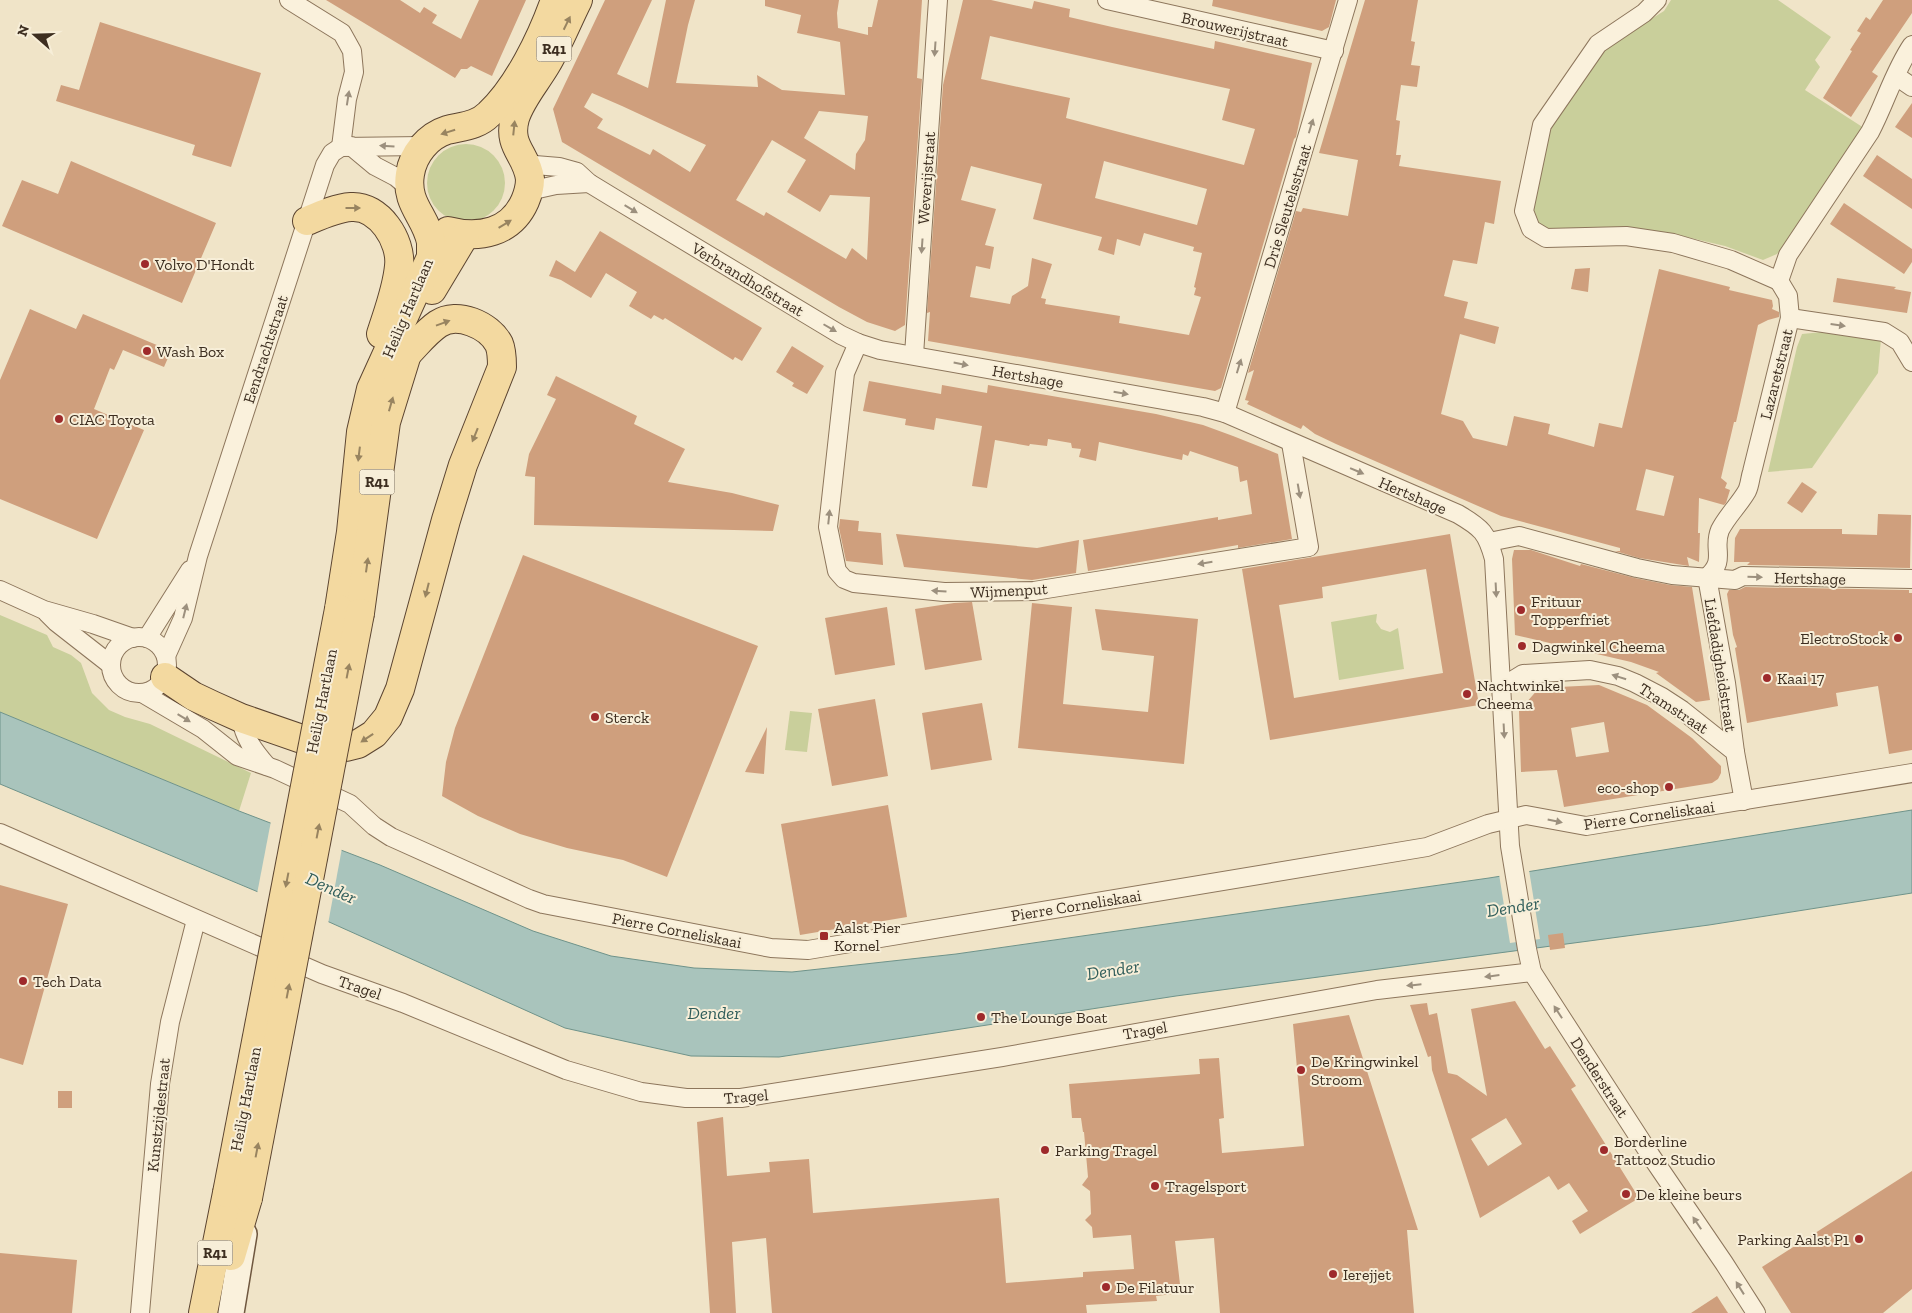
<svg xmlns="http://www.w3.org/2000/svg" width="1912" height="1313" font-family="'Zilla Slab',serif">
	<rect width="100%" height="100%" fill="#f0e4c8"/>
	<g fill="#c9cf9b">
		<path d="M1671,0H1778L1831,37L1815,60L1820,67L1805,90L1864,128L1786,244L1777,254L1763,260L1725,246L1669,233L1636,229L1553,231L1540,225L1535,218L1532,209L1549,125L1603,49L1664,11Z"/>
		<circle cx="466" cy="183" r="39"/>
		<path d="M1833,331L1881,339L1878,373L1812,468L1768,472L1797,347L1802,334Z"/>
		<path d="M1377,614L1376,622L1381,629L1390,632L1398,628L1404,669L1339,680L1331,622Z"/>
		<path d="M0,615L47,635L53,647L71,655L81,663L92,693L109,710L125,717L150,724L251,773L239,811L0,712Z"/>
		<path d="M790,711L812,713L807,752L785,750Z"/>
	</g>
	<path fill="#a9c4bc" stroke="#6f938a" d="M0,712L239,811L380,865L533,931L611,956L694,968L792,972L956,954L1489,878L1912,810V893L1709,925L1176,996L779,1057L691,1056L565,1028L318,917L0,784Z"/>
	<g fill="#f0e4c8">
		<path d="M271,821L342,848L328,924L257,894Z"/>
		<path d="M1529,870L1540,939L1510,943L1499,874Z"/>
	</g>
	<g fill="#cf9f7d" fill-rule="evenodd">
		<path d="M326,0H400L420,13L424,7L437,15L432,23L461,39L479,0H526L492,76L471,66L467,69H461L455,78Z"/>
		<path d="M605,0H652L617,74L648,88L666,0H695L688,25L676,83L758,87L757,75L782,90L845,95L840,42L797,33L801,15L765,6V0H839L837,13L838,28L868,35V27H872L878,0H922L917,78L922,79L905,325L895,331L867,322L839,307L562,142L553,109ZM592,93L622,106L706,145L690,172L653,149L650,155L597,128L603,119L584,107ZM819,111L868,116L865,140L856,154L855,170L804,138ZM772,140L806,160L787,192L820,212L830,195L870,197L867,260L852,248L846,259L766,212L764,216L736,200Z"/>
		<path d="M963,0H991L1032,9L1034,1L1070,9L1069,17L1112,27L1214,49L1215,41L1312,63L1296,137L1294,139L1221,388L1215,391L928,341L930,312L927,313L943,85ZM990,36L1230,89L1222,120L1255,129L1244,165L1066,118L1070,98L981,79ZM1104,161L1207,189L1197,225L1095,198ZM971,166L1042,184L1033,219L1102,237L1098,250L1114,255L1117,239L1140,246L1144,233L1194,247L1193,251L1202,253L1194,287L1196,288L1194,295L1201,297L1189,335L1119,323L1120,316L1045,304L1046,299L1041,298L1052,264L1032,258L1028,286L1012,296L1010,304L970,297L976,266L990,269L994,247L985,245L996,209L961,200Z"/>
		<path d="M1213,0H1336L1329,27L1322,31L1212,6Z"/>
		<path d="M1365,0H1418L1411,41L1415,42L1411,65L1420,66L1417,87L1401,85L1396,120L1400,121L1396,155H1401L1399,166L1501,181L1494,224L1485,222L1477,264L1453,260L1444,296L1468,302L1464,318L1499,327L1495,344L1460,334L1441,414L1463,421L1473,438L1507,446L1514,416L1550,424L1548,434L1594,447L1599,423L1622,428L1659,269L1730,287L1729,290L1772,300L1773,306L1772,309L1779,312V317L1768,320L1758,325L1736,422H1734L1721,478L1727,483L1725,488L1730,490L1726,503L1724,505L1699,498L1698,533H1700L1699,562L1687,557L1689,566L1639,558L1615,551H1620V548L1501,516L1336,444L1315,434L1303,425L1301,429L1247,404L1249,401L1245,400L1254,370L1248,373L1296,211L1301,212L1303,208L1348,216L1358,160L1319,153ZM1646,469L1674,476L1664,516L1636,510Z"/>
		<path d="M1883,0H1912V13L1872,72L1878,76L1851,117L1823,98L1852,51L1850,50L1861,33L1857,31L1866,17L1870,20Z"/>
		<path d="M100,22L261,73L231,167L192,155L195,145L56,101L61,85L79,90Z"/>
		<path d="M1912,103V138L1895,127Z"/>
		<path d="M1877,155L1912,179V209L1863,176Z"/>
		<path d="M71,161L216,223L182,303L2,226L22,180L58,194Z"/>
		<path d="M1844,203L1912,249V262L1904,274L1830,224Z"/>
		<path d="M600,231L762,328L742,361L735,357L733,360L665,318L663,320L654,315L651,319L629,306L637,292L606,273L591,298L561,280L549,276L556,260L575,272Z"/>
		<path d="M1590,268L1588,292L1571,289L1575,269Z"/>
		<path d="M1837,278L1896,287L1894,289L1911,292L1907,313L1833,302Z"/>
		<path d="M30,309L76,329L83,314L171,351L164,367L123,350L114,370L110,368L94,409L144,430L97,539L0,499V380Z"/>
		<path d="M792,346L824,366L807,394L792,386L794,383L776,372Z"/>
		<path d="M556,376L637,416L634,424L685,449L668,482L732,493L779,505L773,531L534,525L535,477L525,476L529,454L556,399L547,395Z"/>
		<path d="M869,381L941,394L942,385L987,393L988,385L1156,414L1203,425L1233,436L1278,454L1292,539L1238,548V545L1088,571L1083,540L1218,517V520L1252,514L1247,480L1240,482L1238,467L1190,451L1188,456L1183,454L1182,460L1099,442L1096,461L1079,457L1081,449L1072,448L1071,443L1048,439L1047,446L1030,444L1029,446L995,440L987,488L972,486L982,426L936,418L934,430L905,425L906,419L863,411Z"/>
		<path d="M1802,482L1817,492L1802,513L1787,503Z"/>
		<path d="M1878,514L1911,515L1910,568L1747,565L1750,562H1734L1735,538L1740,529H1842V534L1877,535Z"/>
		<path d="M840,519L859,521L858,531L881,533L883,565L846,561L839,528Z"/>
		<path d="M896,534L1037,548L1079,540L1076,573L1032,580L904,567Z"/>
		<path d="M1450,534L1479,705L1270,740L1242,569ZM1426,569L1443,673L1294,698L1279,605L1323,598L1322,587Z"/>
		<path d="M1514,550H1531L1580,566L1581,564L1635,578L1670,585L1692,587L1710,700L1696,702L1656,673L1659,672L1631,662L1515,635L1512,559Z"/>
		<path d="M523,555L758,646L667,877L623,860L567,848L520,834L478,816L442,796L446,762L455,728Z"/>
		<path d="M1745,587L1909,590V593H1912V750L1889,754L1878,686L1836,693L1838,706L1747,723L1735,648L1737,647L1733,635L1727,594L1729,590H1739Z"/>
		<path d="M972,602L982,660L925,670L915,609L954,603Z"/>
		<path d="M1032,603L1072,607L1063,704L1148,712L1154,656L1102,650L1095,609L1198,619L1184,764L1018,748Z"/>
		<path d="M887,607L895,665L835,675L825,618Z"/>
		<path d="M1599,685L1647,705L1692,738L1721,766V773L1718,779L1712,783L1564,807L1557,770L1521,772L1519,711L1539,688ZM1604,722L1609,752L1576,757L1571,728Z"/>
		<path d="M875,699L888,776L832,786L818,709Z"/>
		<path d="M982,703L992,760L931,770L922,713Z"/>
		<path d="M767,727L764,774L745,772Z"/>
		<path d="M888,805L907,917L800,935L781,824Z"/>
		<path d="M0,885L68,904L23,1065L0,1058Z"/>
		<path d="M1563,933L1565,948L1550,950L1548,935Z"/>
		<path d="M1515,1001L1545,1049L1550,1046L1576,1086L1571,1089L1639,1198L1580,1234L1572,1221L1588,1211L1569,1183L1558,1190L1549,1176L1480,1218L1432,1070L1431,1056L1428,1057L1410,1005L1427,1003L1429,1015L1437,1013L1448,1073L1457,1075L1487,1096L1471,1009ZM1506,1118L1522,1144L1488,1166L1471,1139Z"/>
		<path d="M1349,1015L1418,1230H1407L1414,1313H1220L1214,1238L1175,1241L1181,1293L1156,1296L1157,1301L1086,1305L1087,1313H772L766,1238L732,1242L736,1313H710L697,1122L723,1117L727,1176L770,1172L769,1162L809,1159L813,1213L999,1198L1006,1283L1083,1277V1272L1134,1269L1131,1235L1093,1238L1092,1227L1085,1220L1091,1214L1090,1191L1082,1185L1088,1177L1084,1132H1083L1081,1118H1072L1069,1084L1200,1074L1199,1059L1219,1058L1224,1118L1219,1119L1222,1153L1304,1146L1293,1024Z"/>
		<rect x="58" y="1091" width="14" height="17"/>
		<path d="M1912,1171V1289L1883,1313H1791L1762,1267Z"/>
		<path d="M0,1253L77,1260L72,1313H0Z"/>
		<path d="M1717,1296L1728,1313H1691Z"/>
	</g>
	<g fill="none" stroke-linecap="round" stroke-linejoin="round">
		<defs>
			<g id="minor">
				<path d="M289,0L342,33L352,51L354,72L347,99L341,147"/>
				<path d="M1107,0L1334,51"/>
				<path d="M1657,0L1644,13L1598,44L1542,125L1524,211L1531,229L1546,238L1626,236L1673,243L1731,260L1779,281"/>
				<path d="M1896,76L1912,87"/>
				<path d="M351,146L375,166L396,177L409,188"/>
				<path d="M341,147L423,146"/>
				<path d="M527,167L535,165L559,167L577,172L589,183L612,197L841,335L858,343L880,350L1203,407L1225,413L1458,514C1482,528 1487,533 1494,559L1510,846L1527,949L1532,972L1651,1156L1724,1263L1756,1313"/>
				<path d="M529,191L556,185L589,183"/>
				<path d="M1790,318L1884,332L1900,342L1912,362"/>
				<path d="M858,343L845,373L828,527L837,571L844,579L854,583L944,592L1034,591L1309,547L1291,443"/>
				<path d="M914,355L938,0"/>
				<path d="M1225,413L1348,0"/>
				<path d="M1489,542L1519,536L1637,568L1672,575L1735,580L1743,576L1912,579"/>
				<path d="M1707,577C1727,560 1712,549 1720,530C1727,516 1739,505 1747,491C1750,485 1750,478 1752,472L1790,318L1788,296L1779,281L1788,255L1870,132C1885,104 1894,71 1912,45"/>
				<path d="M1707,577L1726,683L1735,752"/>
				<path d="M0,590L44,610L93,624L133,638"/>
				<path d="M47,613L56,622L111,665"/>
				<circle cx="139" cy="665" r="28"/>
				<path d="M147,638L190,570"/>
				<path d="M166,656L183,618L198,556L325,165L332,153L341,147"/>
				<path d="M1501,682H1510L1523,674L1590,670L1618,676L1635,683L1662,697L1682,710L1735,752L1744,801"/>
				<path d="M142,693L203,729L237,756L275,769L350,804L374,826L391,837L529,899L543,904L771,948L808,950L1427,847L1488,824L1526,815L1586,826L1912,773"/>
				<path d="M241,718C244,738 254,751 267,766"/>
				<path d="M0,833L322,974L403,1003L566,1070L641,1092L686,1098H741L1002,1057L1377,990L1532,972"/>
				<path d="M140,1313L160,1084L170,1022L196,920"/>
			</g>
			<path id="secondary" d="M231,1313L244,1234"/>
			<g id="primary">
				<path d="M307,221C321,215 336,208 351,207C379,205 402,241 399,266C397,289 388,312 381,334"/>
				<path d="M448,231C479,239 511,233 525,201C528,194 530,187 530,179C527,154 507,147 515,118C521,99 536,82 546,65C558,45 567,22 578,0"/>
				<path d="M432,290L465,235"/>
				<path d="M339,609L351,532L361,432L371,389L431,257C431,252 431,247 431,242C426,216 405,204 410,174C413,154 428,136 447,130C463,126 477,126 489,114C518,87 542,37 555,0"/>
				<path d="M360,613L386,422L407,354L405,346L409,338"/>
				<path d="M165,677L193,696L212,705L241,718L322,746L346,747L358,744L374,734L388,717L400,689L446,520L463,465L502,367C502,359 502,351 499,344C489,325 457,311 438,324C426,332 417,344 407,354"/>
				<path d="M231,1256L248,1198"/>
				<path d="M203,1313L227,1193"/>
			</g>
		</defs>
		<use href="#minor" stroke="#8d765c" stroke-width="20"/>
		<use href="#secondary" stroke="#6f573f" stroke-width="28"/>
		<use href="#primary" stroke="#5b4430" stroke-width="30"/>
		<use href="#minor" stroke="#faf1dc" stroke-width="18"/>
		<use href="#secondary" stroke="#faf1dc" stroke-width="25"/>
		<use href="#primary" stroke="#f3d9a0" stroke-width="28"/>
		<defs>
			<g id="primary-bridge">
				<path d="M227,1193L339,609"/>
				<path d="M248,1198L360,613"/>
			</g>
		</defs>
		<use href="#primary-bridge" stroke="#5b4430" stroke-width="30" stroke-linecap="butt"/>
		<use href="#primary-bridge" stroke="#f3d9a0" stroke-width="28"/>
	</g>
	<defs><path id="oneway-solid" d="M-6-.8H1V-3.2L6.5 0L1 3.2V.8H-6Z" transform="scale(1.25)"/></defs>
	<g fill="#988460">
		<use href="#oneway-solid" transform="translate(567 23) rotate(-64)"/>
		<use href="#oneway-solid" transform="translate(514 128) rotate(-84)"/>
		<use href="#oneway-solid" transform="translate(448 132) rotate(163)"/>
		<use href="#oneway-solid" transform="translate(353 208)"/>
		<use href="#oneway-solid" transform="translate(505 224) rotate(-31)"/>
		<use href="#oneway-solid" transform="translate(443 323) rotate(-20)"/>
		<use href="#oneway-solid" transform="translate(391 404) rotate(-74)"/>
		<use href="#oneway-solid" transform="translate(475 435) rotate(112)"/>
		<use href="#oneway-solid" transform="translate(359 454) rotate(97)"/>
		<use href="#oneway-solid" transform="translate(367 565) rotate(-82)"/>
		<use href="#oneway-solid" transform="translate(427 590) rotate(104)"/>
		<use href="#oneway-solid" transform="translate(348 671) rotate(-79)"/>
		<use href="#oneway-solid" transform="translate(367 738) rotate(146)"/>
		<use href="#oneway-solid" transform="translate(318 831) rotate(-79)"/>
		<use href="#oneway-solid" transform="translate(287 880) rotate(101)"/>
		<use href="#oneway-solid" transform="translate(288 991) rotate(-79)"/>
		<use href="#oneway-solid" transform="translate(257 1150) rotate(-79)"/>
	</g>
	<g fill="#9c907e">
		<use href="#oneway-solid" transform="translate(935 49) rotate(94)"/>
		<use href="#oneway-solid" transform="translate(348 98) rotate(-81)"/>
		<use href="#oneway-solid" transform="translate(1311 126) rotate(-73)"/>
		<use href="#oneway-solid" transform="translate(387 146) rotate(-176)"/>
		<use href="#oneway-solid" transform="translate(631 209) rotate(31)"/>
		<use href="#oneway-solid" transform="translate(922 246) rotate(94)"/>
		<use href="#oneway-solid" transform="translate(1838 325) rotate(8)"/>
		<use href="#oneway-solid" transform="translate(830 328) rotate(30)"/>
		<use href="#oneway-solid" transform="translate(961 364) rotate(11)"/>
		<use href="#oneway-solid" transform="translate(1239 366) rotate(-73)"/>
		<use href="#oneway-solid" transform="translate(1121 393) rotate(10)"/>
		<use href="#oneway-solid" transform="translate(1357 471) rotate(23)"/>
		<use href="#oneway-solid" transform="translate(1299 491) rotate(80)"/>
		<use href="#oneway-solid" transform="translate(829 517) rotate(-84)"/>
		<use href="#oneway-solid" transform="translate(1205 563) rotate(171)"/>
		<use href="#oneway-solid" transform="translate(1755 577) rotate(1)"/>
		<use href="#oneway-solid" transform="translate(1496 590) rotate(87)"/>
		<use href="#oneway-solid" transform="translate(939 591) rotate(-176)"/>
		<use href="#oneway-solid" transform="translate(185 611) rotate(-76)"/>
		<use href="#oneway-solid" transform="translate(1619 677) rotate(-162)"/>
		<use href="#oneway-solid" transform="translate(184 718) rotate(31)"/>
		<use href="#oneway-solid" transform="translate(1504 731) rotate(87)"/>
		<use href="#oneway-solid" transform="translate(1555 821) rotate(12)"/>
		<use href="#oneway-solid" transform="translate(1492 976) rotate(173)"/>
		<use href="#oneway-solid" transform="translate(1414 985) rotate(174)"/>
		<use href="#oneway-solid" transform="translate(1558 1012) rotate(-123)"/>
		<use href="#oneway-solid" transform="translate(1697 1223) rotate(-124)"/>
		<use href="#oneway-solid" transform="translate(1740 1288) rotate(-122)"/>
	</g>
	<g fill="#9e2a2b" stroke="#f7eed8" stroke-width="2">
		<circle cx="145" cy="264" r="5"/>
		<circle cx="147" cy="351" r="5"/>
		<circle cx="59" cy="419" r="5"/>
		<circle cx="1521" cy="610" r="5"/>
		<circle cx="1898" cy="638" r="5"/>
		<circle cx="1522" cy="646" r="5"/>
		<circle cx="1767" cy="678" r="5"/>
		<circle cx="1467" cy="694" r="5"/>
		<circle cx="595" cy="717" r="5"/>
		<circle cx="1669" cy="787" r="5"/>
		<rect x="819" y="931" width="10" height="10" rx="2.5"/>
		<circle cx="23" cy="981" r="5"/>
		<circle cx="981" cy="1017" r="5"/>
		<circle cx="1301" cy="1070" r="5"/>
		<circle cx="1045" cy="1150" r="5"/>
		<circle cx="1604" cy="1150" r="5"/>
		<circle cx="1155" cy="1186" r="5"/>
		<circle cx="1626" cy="1194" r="5"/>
		<circle cx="1859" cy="1239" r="5"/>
		<circle cx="1333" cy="1274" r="5"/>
		<circle cx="1106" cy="1287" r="5"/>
	</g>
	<g text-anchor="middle" stroke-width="4" stroke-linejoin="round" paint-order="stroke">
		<g fill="#f7eed8" stroke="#756857" stroke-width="1">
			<rect x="536.5" y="36.5" width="35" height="25" rx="4"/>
			<rect x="359.5" y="469.5" width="35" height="25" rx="4"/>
			<rect x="197.5" y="1240.5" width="35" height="25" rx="4"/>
		</g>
		<g font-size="15" font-weight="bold" fill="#3d2e20">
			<text x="554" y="54">R41</text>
			<text x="377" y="487">R41</text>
			<text x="215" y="1258">R41</text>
		</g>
		<g font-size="16" fill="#3d2e20" stroke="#f7eed8">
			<text transform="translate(1235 29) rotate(13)" y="6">Brouwerijstraat</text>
			<text transform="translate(926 178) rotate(-86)" y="6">Weverijstraat</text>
			<text transform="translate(1287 206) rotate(-73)" y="6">Drie Sleutelsstraat</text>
			<text transform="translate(748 279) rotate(31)" y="6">Verbrandhofstraat</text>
			<text transform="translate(407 308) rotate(-67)" y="6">Heilig Hartlaan</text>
			<text transform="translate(265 349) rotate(-72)" y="6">Eendrachtstraat</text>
			<text transform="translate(1776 374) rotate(-76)" y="6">Lazaretstraat</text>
			<text transform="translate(1028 376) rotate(10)" y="6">Hertshage</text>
			<text transform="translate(1413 495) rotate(23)" y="6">Hertshage</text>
			<text transform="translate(1810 578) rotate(1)" y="6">Hertshage</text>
			<text transform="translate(1009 590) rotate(-3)" y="6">Wijmenput</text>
			<text transform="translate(1721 665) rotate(81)" y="6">Liefdadigheidstraat</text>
			<text transform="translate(321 701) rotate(-79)" y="6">Heilig Hartlaan</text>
			<text transform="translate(1674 708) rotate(33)" y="6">Tramstraat</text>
			<text transform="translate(1649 815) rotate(-8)" y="6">Pierre Corneliskaai</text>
			<text transform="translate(1076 905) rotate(-9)" y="6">Pierre Corneliskaai</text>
			<text transform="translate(677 930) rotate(11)" y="6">Pierre Corneliskaai</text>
			<text transform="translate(360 987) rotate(19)" y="6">Tragel</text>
			<text transform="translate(1145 1030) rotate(-10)" y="6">Tragel</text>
			<text transform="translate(1600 1077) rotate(57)" y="6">Denderstraat</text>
			<text transform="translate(746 1096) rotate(-5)" y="6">Tragel</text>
			<text transform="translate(245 1099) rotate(-79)" y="6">Heilig Hartlaan</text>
			<text transform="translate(158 1115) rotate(-84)" y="6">Kunstzijdestraat</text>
		</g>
		<g font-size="16" fill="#3d2e20" stroke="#f7eed8" text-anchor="start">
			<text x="155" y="270">Volvo D'Hondt</text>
			<text x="157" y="357">Wash Box</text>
			<text x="69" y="425">CIAC Toyota</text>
			<text x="1531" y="607">Frituur<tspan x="1531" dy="18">Topperfriet</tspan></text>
			<text x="1888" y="644" text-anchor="end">ElectroStock</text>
			<text x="1532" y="652">Dagwinkel Cheema</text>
			<text x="1777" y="684">Kaai 17</text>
			<text x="1477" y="691">Nachtwinkel<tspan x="1477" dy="18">Cheema</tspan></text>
			<text x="605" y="723">Sterck</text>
			<text x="1659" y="793" text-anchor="end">eco-shop</text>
			<text x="834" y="933">Aalst Pier<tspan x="834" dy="18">Kornel</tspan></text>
			<text x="33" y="987">Tech Data</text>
			<text x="991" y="1023">The Lounge Boat</text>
			<text x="1311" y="1067">De Kringwinkel<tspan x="1311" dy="18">Stroom</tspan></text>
			<text x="1614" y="1147">Borderline<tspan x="1614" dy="18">Tattooz Studio</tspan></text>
			<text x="1055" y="1156">Parking Tragel</text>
			<text x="1165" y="1192">Tragelsport</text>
			<text x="1636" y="1200">De kleine beurs</text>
			<text x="1849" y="1245" text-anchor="end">Parking Aalst P1</text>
			<text x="1343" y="1280">Ierejjet</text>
			<text x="1116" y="1293">De Filatuur</text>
		</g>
		<g font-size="18" font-style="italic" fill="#2f5d5a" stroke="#f7eed8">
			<text transform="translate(331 888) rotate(24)" y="6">Dender</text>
			<text transform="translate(1513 907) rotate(-9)" y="6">Dender</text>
			<text transform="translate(1113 970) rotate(-9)" y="6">Dender</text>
			<text x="714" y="1019">Dender</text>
		</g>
	</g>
	<g transform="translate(35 35) rotate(290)" stroke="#f7eed8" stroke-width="4" paint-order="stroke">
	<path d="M0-4L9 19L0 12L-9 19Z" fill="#3d2e20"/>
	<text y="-8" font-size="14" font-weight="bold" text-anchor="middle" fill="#3d2e20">N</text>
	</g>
</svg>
